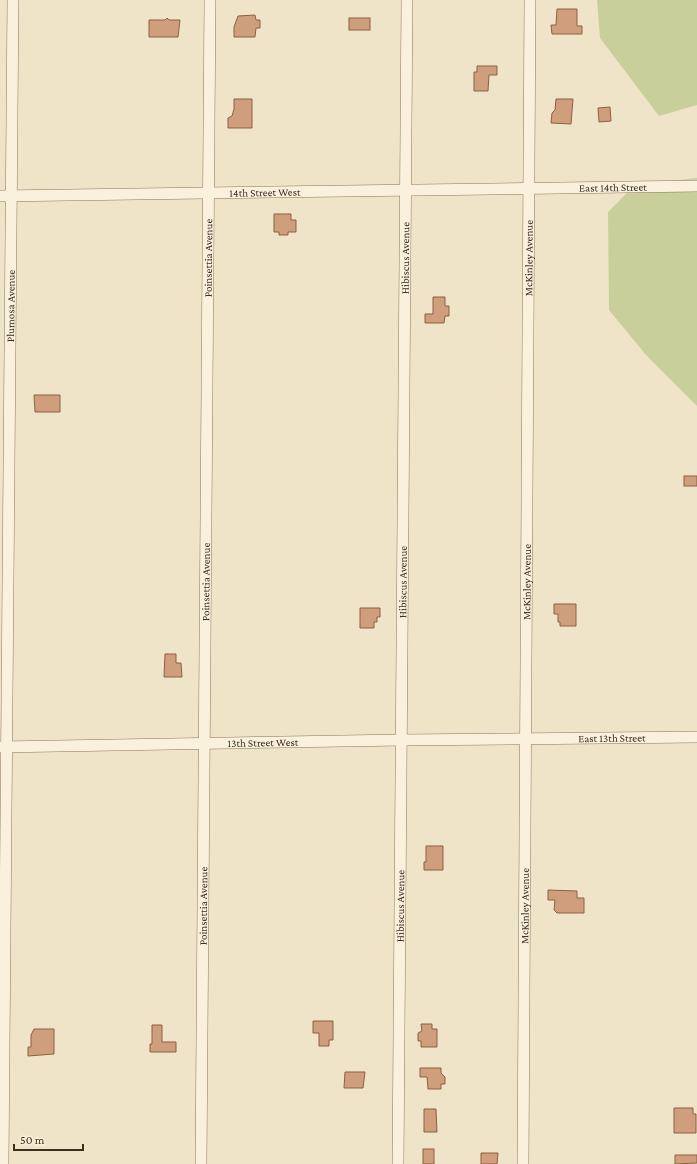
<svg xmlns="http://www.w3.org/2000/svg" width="697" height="1164" font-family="'Crimson Pro',serif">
	<rect width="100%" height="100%" fill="#f0e4c8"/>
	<g fill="#c9cf9b">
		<path d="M597,0H697V105L659,116L600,38Z"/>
		<path d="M697,178V406L646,355L609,310L608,212L635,185Z"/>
	</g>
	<g fill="#cf9f7d" stroke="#8d5f41">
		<path d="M557,9H577V26H582V34H552L551,25H556Z"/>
		<path d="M255,15L256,20H260V28H256L255,37H234V27L238,16Z"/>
		<path d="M167,18L169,20H180L178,37H149V20H165Z"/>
		<rect x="349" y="18" width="21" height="12"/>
		<path d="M477,66H497V75H489L488,91H474V72H477Z"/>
		<path d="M234,99H252V128H228V118L232,116L234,109Z"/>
		<path d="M556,99H573L571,124L551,123L552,113L555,110Z"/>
		<path d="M610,107L611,121L599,122L598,108Z"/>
		<path d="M274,214H291V220H296V232H288V235H279V232H274Z"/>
		<path d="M433,297H445V306H449V316H445L444,323H425V314H433Z"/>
		<path d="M34,395H60V412H35Z"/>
		<rect x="684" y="476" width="13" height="10"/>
		<path d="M554,604H576V626H560V622H558V614H554Z"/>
		<path d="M360,608H380V617H377V622H374V628H360Z"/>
		<path d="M165,654H176V663H181L182,677H164Z"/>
		<path d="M426,846H443V870H424V862H426Z"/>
		<path d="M548,890L577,891V898H584V913H557L554,910L555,900H548Z"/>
		<path d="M313,1021H333V1040H329V1046H319V1033H313Z"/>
		<path d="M421,1024H432V1029H437V1047H421V1041H418V1033L422,1031Z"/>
		<path d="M152,1025H162V1042H176V1052H150V1044H152Z"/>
		<path d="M34,1029H54V1054L28,1056V1047H31V1035Z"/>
		<path d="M420,1068H441V1073L445,1077V1084H441V1089H428L427,1077H420Z"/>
		<path d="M345,1072H365L363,1088H344Z"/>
		<path d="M674,1108H693V1114H696V1133H674Z"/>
		<path d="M424,1109H436L437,1132H424Z"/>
		<rect x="423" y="1149" width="11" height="15"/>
		<path d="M481,1153H498L497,1164H481Z"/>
		<path d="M675,1155H697V1163L675,1164Z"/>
	</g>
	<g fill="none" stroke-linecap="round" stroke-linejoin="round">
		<defs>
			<g id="minor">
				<path id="s1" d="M0,196L697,186"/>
				<path id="s2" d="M1,747L401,740L697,737"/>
				<path id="s3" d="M3,1164L13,0"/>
				<path id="s4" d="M201,1164L210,0"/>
				<path id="s5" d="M398,1164L407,0"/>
				<path id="s6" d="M523,1164L530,0"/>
			</g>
		</defs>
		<use href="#minor" stroke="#8d765c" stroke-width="12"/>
		<use href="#minor" stroke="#faf1dc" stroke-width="11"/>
	</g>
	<g text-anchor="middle" stroke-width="3" stroke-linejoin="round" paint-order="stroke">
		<g font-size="11" fill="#3d2e20" stroke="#f7eed8">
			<text dy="4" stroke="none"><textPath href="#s1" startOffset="613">East 14th Street</textPath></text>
			<text dy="4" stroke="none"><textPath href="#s1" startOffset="265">14th Street West</textPath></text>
			<text dy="4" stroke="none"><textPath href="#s4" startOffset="906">Poinsettia Avenue</textPath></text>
			<text dy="4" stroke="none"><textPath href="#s5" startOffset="906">Hibiscus Avenue</textPath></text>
			<text dy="4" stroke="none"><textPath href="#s6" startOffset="906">McKinley Avenue</textPath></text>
			<text dy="4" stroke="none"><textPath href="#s3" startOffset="858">Plumosa Avenue</textPath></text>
			<text dy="4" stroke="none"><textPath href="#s4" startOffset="582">Poinsettia Avenue</textPath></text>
			<text dy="4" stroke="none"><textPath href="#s5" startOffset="582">Hibiscus Avenue</textPath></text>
			<text dy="4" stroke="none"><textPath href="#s6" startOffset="582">McKinley Avenue</textPath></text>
			<text dy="4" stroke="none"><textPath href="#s2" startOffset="611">East 13th Street</textPath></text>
			<text dy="4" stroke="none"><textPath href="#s2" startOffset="262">13th Street West</textPath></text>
			<text dy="4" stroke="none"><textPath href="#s4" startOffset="258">Poinsettia Avenue</textPath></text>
			<text dy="4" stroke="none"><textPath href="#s5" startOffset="258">Hibiscus Avenue</textPath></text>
			<text dy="4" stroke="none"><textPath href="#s6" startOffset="258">McKinley Avenue</textPath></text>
		</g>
	</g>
	<path d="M14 1144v6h69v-6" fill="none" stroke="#3d2e20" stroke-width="2"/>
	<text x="20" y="1144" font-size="12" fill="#3d2e20" stroke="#f7eed8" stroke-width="3" paint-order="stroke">50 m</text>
</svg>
